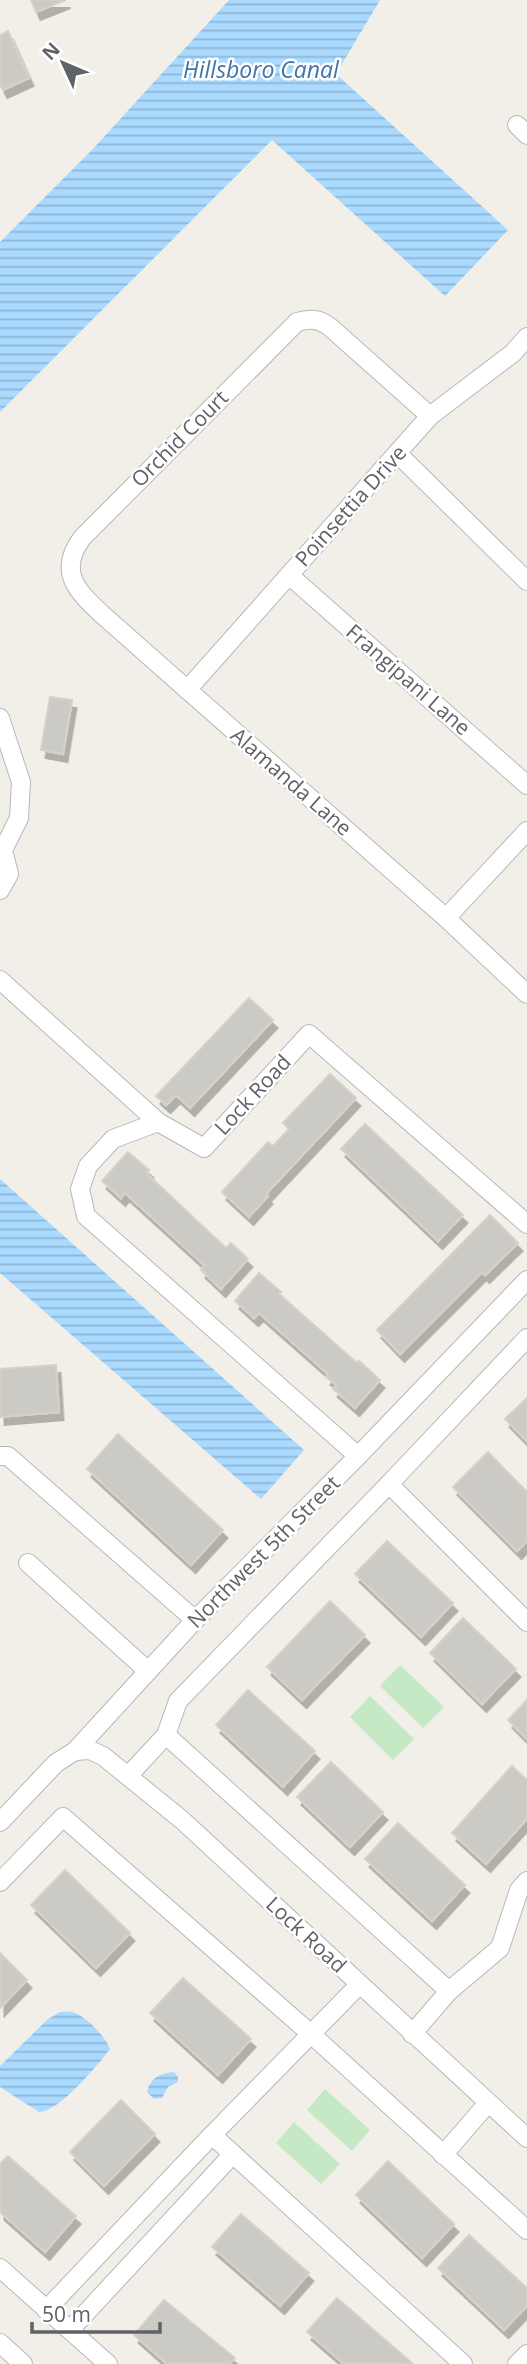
<svg xmlns="http://www.w3.org/2000/svg" width="527" height="2364" font-family="'Open Sans',sans-serif">
	<defs>
		<pattern id="water-rules" width="6" height="5" patternUnits="userSpaceOnUse" patternTransform="scale(1.75)"><rect width="6" height="5" fill="#aadaff"/><path d="M0 2.5h6" fill="none" stroke="#8eb4d2"/></pattern>
		<filter id="shadow"><feDropShadow dx="4.5" dy="8" stdDeviation="0" flood-color="#0004"/></filter>
	</defs>
	<rect width="100%" height="100%" fill="#f1efe8"/>
	<g fill="#c5e8c5">
		<path d="M400,1665L444,1707L423,1728L380,1686Z"/>
		<path d="M370,1696L414,1739L393,1760L350,1717Z"/>
		<path d="M325,2089L370,2130L352,2151L307,2110Z"/>
		<path d="M294,2122L340,2164L321,2184L276,2143Z"/>
	</g>
	<g fill="url(#water-rules)">
		<path d="M229,0H380L336,74L508,230L445,296L272,140L0,412V242L92,150Z"/>
		<path d="M0,1179L304,1450L261,1499L0,1273Z"/>
		<path d="M60,2012C64,2012 68,2011 72,2012C85,2015 106,2037 110,2049C98,2065 59,2112 39,2112L0,2087V2066L48,2019Z"/>
		<path d="M174,2072L178,2077V2082L168,2087L162,2098L154,2099L147,2092L148,2088C152,2077 162,2073 174,2072Z"/>
	</g>
	<g fill="#cccac5" stroke="#d6d1c6" stroke-width="2" filter="url(#shadow)">
		<path d="M31,0H66L36,12Z"/>
		<path d="M8,31L29,78L3,90L0,85V35Z"/>
		<path d="M50,697L72,700L63,754L41,750Z"/>
		<path d="M249,998L273,1020L190,1108L176,1095L166,1105L156,1096Z"/>
		<path d="M330,1074L356,1098L266,1194L268,1196L249,1217L222,1192L268,1142L273,1146L289,1129L283,1123Z"/>
		<path d="M365,1124L463,1215L438,1241L341,1149Z"/>
		<path d="M128,1152L149,1170L146,1173L226,1248L231,1243L248,1259L221,1289L201,1270L205,1266L125,1193L121,1198L102,1181Z"/>
		<path d="M490,1215L518,1243L485,1275L482,1272L400,1354L377,1330Z"/>
		<path d="M259,1273L281,1292L279,1294L357,1363L359,1361L380,1380L355,1408L333,1389L337,1385L326,1377L328,1374L259,1313L254,1318L235,1301Z"/>
		<path d="M56,1365L59,1412L0,1417V1369Z"/>
		<path d="M527,1398V1441L505,1419Z"/>
		<path d="M118,1434L223,1530L191,1565L87,1469Z"/>
		<path d="M488,1452L527,1492V1541L517,1551L453,1487Z"/>
		<path d="M387,1541L453,1603L421,1637L355,1574Z"/>
		<path d="M330,1601L365,1635L302,1700L267,1667Z"/>
		<path d="M463,1618L516,1669L482,1704L430,1653Z"/>
		<path d="M248,1690L315,1751L283,1787L216,1725Z"/>
		<path d="M527,1700V1739L508,1720Z"/>
		<path d="M331,1762L383,1812L350,1847L297,1797Z"/>
		<path d="M512,1766L527,1780V1819L486,1864L452,1833Z"/>
		<path d="M398,1823L465,1885L432,1921L365,1859Z"/>
		<path d="M65,1870L130,1933L96,1968L31,1905Z"/>
		<path d="M0,1953L27,1980L0,2008Z"/>
		<path d="M183,1978L251,2039L218,2075L150,2013Z"/>
		<path d="M121,2100L155,2134L104,2186L70,2152Z"/>
		<path d="M8,2156L76,2216L45,2252L0,2212V2164Z"/>
		<path d="M388,2161L454,2224L422,2258L356,2195Z"/>
		<path d="M241,2214L309,2273L280,2306L212,2247Z"/>
		<path d="M469,2235L527,2288V2306L504,2330L438,2268Z"/>
		<path d="M337,2298L413,2364H344L307,2332Z"/>
		<path d="M164,2300L235,2358L229,2364H167L134,2335Z"/>
	</g>
	<g fill="none" stroke-linecap="round" stroke-linejoin="round">
		<defs>
			<g id="minor">
				<path d="M517,125L527,135"/>
				<path d="M430,416L330,327C319,319 311,318 297,322L82,538C56,573 79,593 105,617L446,918L527,994"/>
				<path d="M398,454L527,581"/>
				<path d="M289,575L527,785"/>
				<path d="M187,690L430,416L513,353L527,337"/>
				<path d="M0,718L21,782L19,818L3,850L9,874L0,890"/>
				<path d="M446,918L527,831"/>
				<path d="M0,980L158,1122"/>
				<path d="M0,1456H8L195,1620"/>
				<path d="M358,1456L86,1216L80,1189L88,1166L113,1139L158,1122L204,1148L309,1034L527,1224"/>
				<path d="M389,1484L527,1338"/>
				<path d="M28,1563L148,1671"/>
				<path d="M166,1735L178,1701L389,1484L527,1622"/>
				<path d="M75,1751L90,1750L103,1756L182,1820L527,2138"/>
				<path d="M128,1776L166,1735L449,1991L412,2034"/>
				<path d="M0,1822L56,1763L75,1751L195,1620L358,1456L527,1280"/>
				<path d="M0,1882L63,1817L311,2034L527,2230"/>
				<path d="M359,1985L212,2135L463,2364"/>
				<path d="M449,1991L500,1948L519,1890L527,1881"/>
				<path d="M443,2155L488,2103"/>
				<path d="M0,2268L108,2364"/>
				<path d="M46,2310L212,2135"/>
				<path d="M70,2330L233,2154"/>
				<path d="M0,2343L23,2364"/>
				<path d="M517,2364L527,2354"/>
			</g>
		</defs>
		<use href="#minor" stroke="#b5b8bc" stroke-width="20"/>
		<use href="#minor" stroke="#fff" stroke-width="18"/>
	</g>
	<g text-anchor="middle" stroke-width="5" stroke-linejoin="round" paint-order="stroke">
		<g font-size="21" fill="#5f6368" stroke="#fff">
			<text transform="translate(180 439) rotate(-45)" y="7">Orchid Court</text>
			<text transform="translate(351 506) rotate(-48)" y="7">Poinsettia Drive</text>
			<text transform="translate(408 680) rotate(41)" y="7">Frangipani Lane</text>
			<text transform="translate(291 782) rotate(41)" y="7">Alamanda Lane</text>
			<text transform="translate(253 1095) rotate(-47)" y="7">Lock Road</text>
			<text transform="translate(264 1552) rotate(-45)" y="7">Northwest 5th Street</text>
			<text transform="translate(306 1935) rotate(43)" y="7">Lock Road</text>
		</g>
		<g font-size="23" font-style="italic" fill="#4174aa" stroke="#fff">
			<text x="261" y="78">Hillsboro Canal</text>
		</g>
	</g>
	<g transform="translate(63 63) rotate(314)" stroke="#ffffff" stroke-width="5" paint-order="stroke">
	<path d="M0-5L12 26L0 18L-12 26Z" fill="#5f6368"/>
	<text y="-10" font-size="19" font-weight="bold" text-anchor="middle" fill="#5f6368">N</text>
	</g>
	<path d="M32 2322v10h128v-10" fill="none" stroke="#5f6368" stroke-width="3.5"/>
	<text x="42" y="2322" font-size="21" fill="#5f6368" stroke="#ffffff" stroke-width="5" paint-order="stroke">50 m</text>
</svg>
